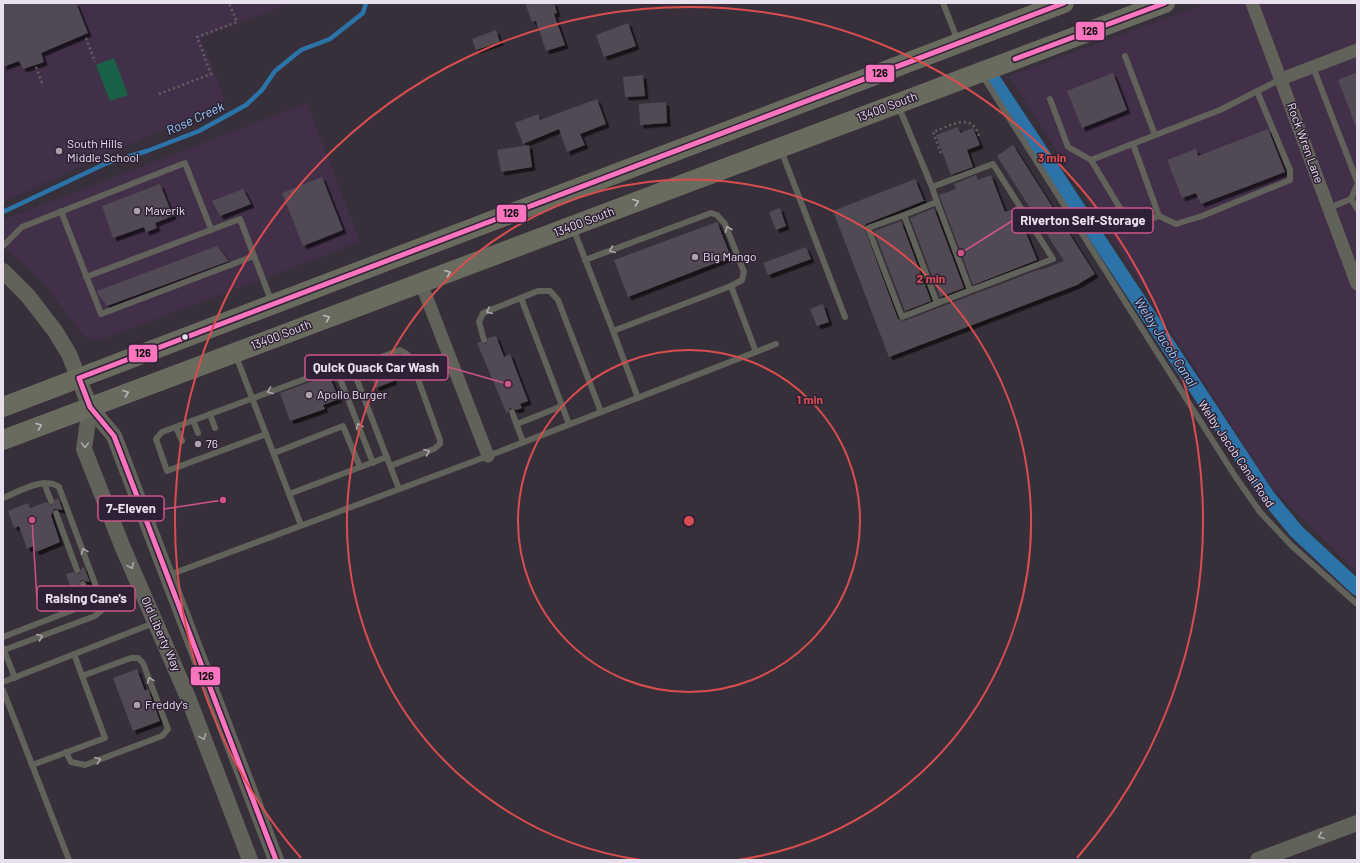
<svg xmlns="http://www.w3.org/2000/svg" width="1360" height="863" font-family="Barlow,sans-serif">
	<defs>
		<filter id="shadow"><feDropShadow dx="3.5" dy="3.5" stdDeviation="0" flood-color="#0009"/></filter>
	</defs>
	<rect width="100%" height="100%" fill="#37303a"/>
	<g fill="#413048">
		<path d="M3,3H290L201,38L225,101L3,202Z"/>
		<path d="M1208,3H1357V572L1271,487L1009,76Z"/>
		<path d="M307,103L360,242L103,339L92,340L82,334L43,282L3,246V220Z"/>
	</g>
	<path fill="#196147" d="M114,58L128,95L110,101L96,65Z"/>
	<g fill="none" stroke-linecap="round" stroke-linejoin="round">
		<path stroke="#2b73a8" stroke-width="4.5" d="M3,212L107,163L147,151L199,131L246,105L262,90L275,71L301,50L330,39L363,13L366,3"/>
		<path stroke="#2b73a8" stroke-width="15" d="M994,81L1268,497L1296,531L1357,588"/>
	</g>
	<g fill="#514a53" filter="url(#shadow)">
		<path d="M3,3H76L88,33L41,53L44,62L23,69L19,61L3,67Z"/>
		<path d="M525,3H554L557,13L554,14L565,45L546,51L536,21L532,22Z"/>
		<path d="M628,23L636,46L604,57L596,35Z"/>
		<path d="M496,30L500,42L476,50L472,39Z"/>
		<path d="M1357,72V127H1356L1338,80Z"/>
		<path d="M1113,73L1127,110L1082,128L1067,91Z"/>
		<path d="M643,75L645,96L625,97L623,77Z"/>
		<path d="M597,99L606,124L580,134L585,145L567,152L559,129L523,144L515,123L538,114L540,120Z"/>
		<path d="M666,102L667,123L640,125L639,104Z"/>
		<path d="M958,127L960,133L973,128L980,145L967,150L973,167L951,175L936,135Z"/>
		<path d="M1268,129L1285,172L1201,204L1196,193L1182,198L1167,160L1196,149L1198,156Z"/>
		<path d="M529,145L532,167L501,172L497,150Z"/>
		<path d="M1013,145L1095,274L1077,285L889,357L833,211L915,179L924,201L931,198L866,224L864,227L898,319L904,321L1040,269L1041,270L1064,261L997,156Z"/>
		<path d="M976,175L978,180L991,175L1005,212L1016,208L1037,260L973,285L939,195L956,189L954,184Z"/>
		<path d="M322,177L343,230L303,246L282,193Z"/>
		<path d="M160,184L173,216L155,223L157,228L146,232L144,227L113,238L102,206Z"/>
		<path d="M243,189L251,204L220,216L212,201Z"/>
		<path d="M780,208L786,226L776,230L769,212Z"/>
		<path d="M934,208L964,288L940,297L910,218Z"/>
		<path d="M901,221L931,301L905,311L874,231Z"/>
		<path d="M717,222L731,257L628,297L614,260Z"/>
		<path d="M217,246L229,261L107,306L98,294L97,291Z"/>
		<path d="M806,247L811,259L768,275L763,263Z"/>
		<path d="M823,304L829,322L817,326L810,309Z"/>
		<path d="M496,336L504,357L510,354L528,401L520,404L522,408L516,410L510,408L507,414L477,343L480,342L486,344L488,338Z"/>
		<path d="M395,359L400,372L392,376L394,381L376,388L368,370Z"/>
		<path d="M329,375L339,399L323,405L325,409L290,421L280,393Z"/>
		<path d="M58,498L63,510L54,509L51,515L60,542L36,552L33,546L27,549L19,526L14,528L8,511L28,503L30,508L46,502L52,505L55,500Z"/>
		<path d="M84,567L90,582L81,580L79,586L71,589L66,574L73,572L79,574L81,569Z"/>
		<path d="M137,669L145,691L148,689L160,721L133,731L113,678Z"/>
	</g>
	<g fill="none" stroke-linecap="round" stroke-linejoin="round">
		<g stroke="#63625f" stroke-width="2.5" stroke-dasharray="2 3" stroke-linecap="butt">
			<path d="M86,38L95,62"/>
			<path d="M36,67L42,83"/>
			<path d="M159,94L211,74L197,37L237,22L229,3"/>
			<path d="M941,153L933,132C951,126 971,111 979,136L977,137"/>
		</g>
		<g stroke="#61625a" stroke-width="6">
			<path d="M943,3L958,41"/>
			<path d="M1125,56L1155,135"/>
			<path d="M1313,67L1357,181"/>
			<path d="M982,75L1235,476L1260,512L1291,545L1357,604"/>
			<path d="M1050,99L1068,147L1091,160L1220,110L1281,79"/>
			<path d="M898,105L932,187"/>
			<path d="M781,150L845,317"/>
			<path d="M1091,160L1126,218L1138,224L1159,216L1133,144"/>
			<path d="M1351,199L1357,185"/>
			<path d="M1329,208L1351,199L1357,209"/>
			<path d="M61,211L101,314L254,256"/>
			<path d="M904,215L937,202L970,290"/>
			<path d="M1159,216L1176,224L1202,216L1290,180V170L1257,91"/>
			<path d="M573,228L613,331"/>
			<path d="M3,246L22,227L185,163L211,229"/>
			<path d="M585,260L711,213L717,215L725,224L744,272L742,280L731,286"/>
			<path d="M86,277L240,219L272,303"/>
			<path d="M521,298L569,424"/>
			<path d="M937,303L904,215L868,228L902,317C952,297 1003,278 1053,259L993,164L932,187L937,202"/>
			<path d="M484,340L479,322L483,313L538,291H550L558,300L601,412"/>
			<path d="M236,356L289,494"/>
			<path d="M638,398L613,331L731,286L756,352"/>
			<path d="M512,412L523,442"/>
			<path d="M210,414L215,428"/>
			<path d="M193,420L198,433"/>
			<path d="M517,424L562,406"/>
			<path d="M176,427L182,441"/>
			<path d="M266,434L167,471L156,439L162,432L329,370L337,373L339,376L373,463"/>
			<path d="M274,453L343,426L360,467"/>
			<path d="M390,466L434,449L440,444V440L410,357L407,354L400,350L360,365L354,372L399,489"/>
			<path d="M44,483L51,501"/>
			<path d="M3,498C18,492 44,476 59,487L103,605L102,610L95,616L4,650"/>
			<path d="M56,513L77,570"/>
			<path d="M301,525L289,494L387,457"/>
			<path d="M169,575L488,456L776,344"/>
			<path d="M3,637L83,606L87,598L83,584"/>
			<path d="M3,648L15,678"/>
			<path d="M3,682L154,623"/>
			<path d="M3,690L69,860"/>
			<path d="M66,752L71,762L85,765L162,736L168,729L143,663L138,658H131L82,676"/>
			<path d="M32,765L105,738L74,654"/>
		</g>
		<g stroke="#61625a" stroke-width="13">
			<path d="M1252,3L1357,284"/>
			<path d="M1281,79L1357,50"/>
			<path d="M421,283L488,456"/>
		</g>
		<g stroke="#61625a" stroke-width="16">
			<path d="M3,271L28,296L55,331L69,354L90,407L114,436L276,860"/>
			<path d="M90,407L84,449L123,548L189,700L250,860"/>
			<path d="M1258,860L1357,823"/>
		</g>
		<g stroke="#696b5e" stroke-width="20">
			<path d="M3,407L1064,3"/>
			<path d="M3,440L1165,3"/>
		</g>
		<defs>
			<g id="bus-1">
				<path d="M1015,59L1165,3"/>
				<path d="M276,860L114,436L90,407L79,378L1064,3"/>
			</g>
		</defs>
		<use href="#bus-1" stroke="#2f2135" stroke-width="8"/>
		<use href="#bus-1" stroke="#fc73be" stroke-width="5"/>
	</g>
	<defs><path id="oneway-chevron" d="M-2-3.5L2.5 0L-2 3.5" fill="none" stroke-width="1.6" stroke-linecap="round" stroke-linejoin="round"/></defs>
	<g stroke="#bcb7bb">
		<use href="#oneway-chevron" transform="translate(636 202) rotate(-21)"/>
		<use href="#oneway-chevron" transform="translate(448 273) rotate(-20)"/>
		<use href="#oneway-chevron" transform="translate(327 318) rotate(-21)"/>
		<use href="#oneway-chevron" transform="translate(126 393) rotate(-20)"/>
		<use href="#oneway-chevron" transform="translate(39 426) rotate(-21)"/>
	</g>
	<g stroke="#aca7ab">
		<use href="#oneway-chevron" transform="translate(728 229) rotate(-112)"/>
		<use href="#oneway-chevron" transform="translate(612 250) rotate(159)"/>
		<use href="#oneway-chevron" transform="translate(489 311) rotate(154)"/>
		<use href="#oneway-chevron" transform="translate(270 391) rotate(159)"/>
		<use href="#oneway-chevron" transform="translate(359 426) rotate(-111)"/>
		<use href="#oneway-chevron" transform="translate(85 445) rotate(91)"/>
		<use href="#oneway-chevron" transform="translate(427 452) rotate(-21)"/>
		<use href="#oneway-chevron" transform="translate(84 551) rotate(-111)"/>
		<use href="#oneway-chevron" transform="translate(131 566) rotate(66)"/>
		<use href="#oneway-chevron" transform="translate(40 637) rotate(-21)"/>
		<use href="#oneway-chevron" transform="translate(150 680) rotate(-111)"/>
		<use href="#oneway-chevron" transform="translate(203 737) rotate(69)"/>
		<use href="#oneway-chevron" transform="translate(98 760) rotate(-21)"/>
		<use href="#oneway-chevron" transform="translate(1321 836) rotate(159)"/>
	</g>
	<g fill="none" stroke="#da4d4f" stroke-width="2">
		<circle cx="689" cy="521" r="171"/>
		<path d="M641 860A342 342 0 1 1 737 860"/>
		<path d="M301 858A514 514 0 1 1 1077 858"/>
	</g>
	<g fill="#aba2ae" stroke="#2f2135" stroke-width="1.5">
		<circle cx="59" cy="151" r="4"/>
		<circle cx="137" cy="211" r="4"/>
		<circle cx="695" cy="257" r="4"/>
		<circle cx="309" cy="395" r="4"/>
		<circle cx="198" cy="444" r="4"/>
		<circle cx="137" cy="705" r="4"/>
	</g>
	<circle fill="#e9e0ed" stroke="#2f2135" stroke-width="1.5" cx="185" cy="337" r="3.5"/>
	<g text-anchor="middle" stroke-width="3" stroke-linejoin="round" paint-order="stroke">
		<g font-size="12" fill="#e9e0ed" stroke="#2f2135">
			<text transform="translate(887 107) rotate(-21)" y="4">13400 South</text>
			<text transform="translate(1305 143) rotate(70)" y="4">Rock Wren Lane</text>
			<text transform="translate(584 222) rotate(-21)" y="4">13400 South</text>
			<text transform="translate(281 335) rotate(-21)" y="4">13400 South</text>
			<text transform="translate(1236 454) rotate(56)" y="4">Welby Jacob Canal Road</text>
			<text transform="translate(161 634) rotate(66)" y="4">Old Liberty Way</text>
		</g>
		<g font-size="12" fill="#e9e0ed" stroke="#2f2135" text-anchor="start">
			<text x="67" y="148">South Hills<tspan x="67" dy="14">Middle School</tspan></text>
			<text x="145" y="215">Maverik</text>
			<text x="703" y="261">Big Mango</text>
			<text x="317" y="399">Apollo Burger</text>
			<text x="206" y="448">76</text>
			<text x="145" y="709">Freddy's</text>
		</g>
		<g font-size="13" font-style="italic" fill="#97cffe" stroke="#2f2135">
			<text transform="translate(195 118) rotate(-25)" y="5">Rose Creek</text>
			<text transform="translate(1166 342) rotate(57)" y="5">Welby Jacob Canal</text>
		</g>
	</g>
	<circle cx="689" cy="521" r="6" fill="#da4d4f" stroke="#2f2135" stroke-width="2"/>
	<g font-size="12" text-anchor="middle" font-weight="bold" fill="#da4d4f" stroke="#2f2135" stroke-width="3" stroke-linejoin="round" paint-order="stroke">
		<text x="1052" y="162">3 min</text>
		<text x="931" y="283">2 min</text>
		<text x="810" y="404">1 min</text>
	</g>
	<path fill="none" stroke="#ce5487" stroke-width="1.5" d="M961 253L1012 221M508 384L448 367M223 500L164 509M32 520L37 599"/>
	<g fill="#ce5487" stroke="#2f2135" stroke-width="1.5">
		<circle cx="961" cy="253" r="4"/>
		<circle cx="508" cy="384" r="4"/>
		<circle cx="223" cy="500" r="4"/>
		<circle cx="32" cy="520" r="4"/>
	</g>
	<g fill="#2f2135" stroke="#ce5487" stroke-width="1.5">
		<rect x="1012" y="208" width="141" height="25" rx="4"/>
		<rect x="305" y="355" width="143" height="25" rx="4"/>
		<rect x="98" y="496" width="66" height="25" rx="4"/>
		<rect x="37" y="586" width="98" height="25" rx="4"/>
	</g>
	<g font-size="13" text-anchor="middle" font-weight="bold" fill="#e9e0ed">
		<text x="1083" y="225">Riverton Self-Storage</text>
		<text x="376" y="372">Quick Quack Car Wash</text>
		<text x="131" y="513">7-Eleven</text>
		<text x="86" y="603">Raising Cane's</text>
	</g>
	<g stroke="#2f2135" stroke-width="1.5">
		<rect x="1075" y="21" width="30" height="20" rx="4" fill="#fc73be"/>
		<rect x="865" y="64" width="30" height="19" rx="4" fill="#fc73be"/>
		<rect x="496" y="204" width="31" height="19" rx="4" fill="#fc73be"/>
		<rect x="128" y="344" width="30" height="19" rx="4" fill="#fc73be"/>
		<rect x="190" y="666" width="31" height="20" rx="4" fill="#fc73be"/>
	</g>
	<g font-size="11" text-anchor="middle" font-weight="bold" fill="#111">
		<text x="1090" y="35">126</text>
		<text x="880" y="77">126</text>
		<text x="511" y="217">126</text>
		<text x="143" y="357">126</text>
		<text x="206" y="680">126</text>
	</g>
	<rect width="1360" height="863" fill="none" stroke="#e9e0ed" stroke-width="8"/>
</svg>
